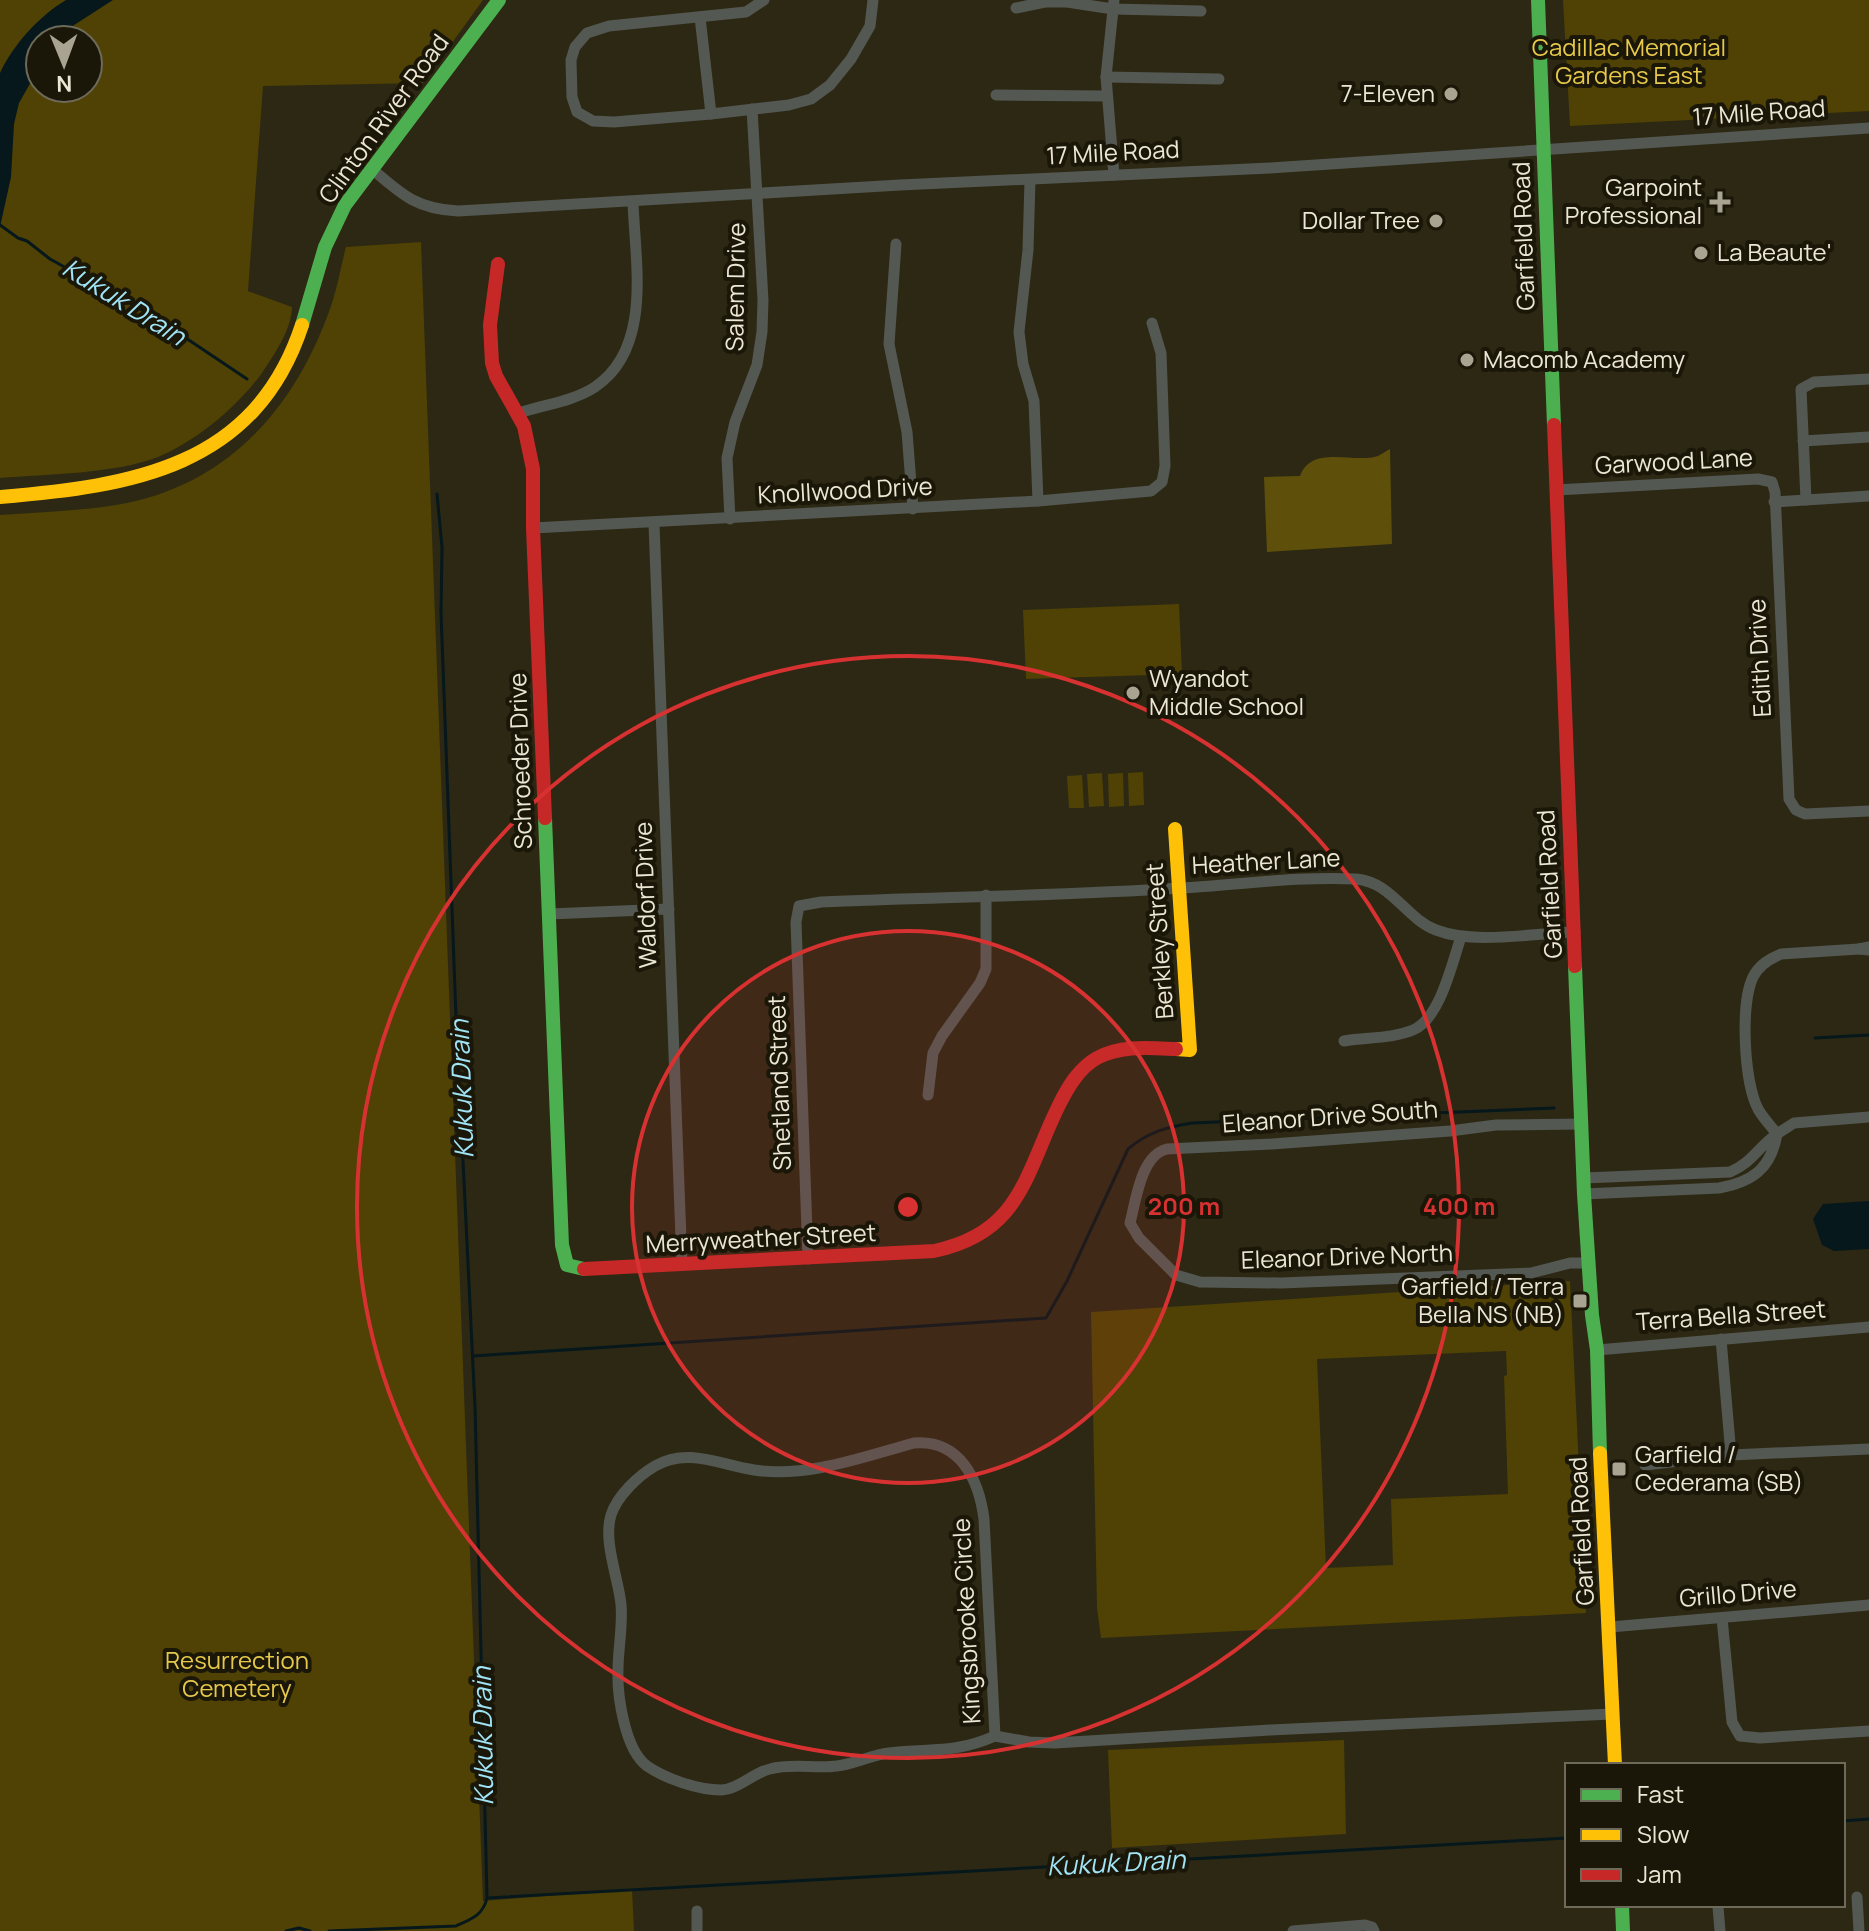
<svg xmlns="http://www.w3.org/2000/svg" width="1869" height="1931" font-family="Manrope,sans-serif">
	<rect width="100%" height="100%" fill="#2c2814"/>
	<g fill="#4f4204" fill-rule="evenodd">
		<path d="M0,0H483L423,83L263,86L248,291L292,307C291,331 275,353 262,373C238,406 197,441 158,457C114,474 48,474 0,478ZM40,40H88V88H40Z"/>
		<path d="M1563,0H1869V111L1570,126Z"/>
		<path d="M421,242L483,1901L632,1889L634,1931H0V515C42,512 86,511 127,503C228,482 292,410 327,317C336,295 340,270 346,247Z"/>
		<path d="M1179,604L1182,674L1026,679L1023,610Z"/>
		<path d="M1143,772L1144,805L1129,806L1128,773Z"/>
		<path d="M1102,773L1104,806L1089,807L1087,774Z"/>
		<path d="M1123,773L1124,806L1109,807L1108,774Z"/>
		<path d="M1082,775L1084,808H1069L1067,776Z"/>
		<path d="M1570,1281L1586,1613L1101,1638L1097,1608L1091,1312ZM1506,1351L1507,1375L1504,1376L1508,1494L1391,1499L1393,1565L1326,1568L1317,1359Z"/>
		<path d="M1344,1740L1346,1834L1112,1848L1108,1750Z"/>
	</g>
	<path fill="#5e500a" d="M1390,449L1392,544L1267,552L1264,477L1300,476C1312,444 1353,464 1378,456C1382,454 1386,451 1390,449Z"/>
	<g fill="#06181b">
		<path d="M66,0H113L71,27L58,40H40V66L19,103L14,124L11,177L0,227V73C13,45 39,16 66,0Z"/>
		<path d="M1869,1201V1249L1834,1251L1822,1245L1813,1219L1823,1204Z"/>
	</g>
	<g fill="none" stroke-linecap="round" stroke-linejoin="round">
		<g stroke="#06181b" stroke-width="3">
			<path d="M0,225L18,238L27,241L50,259L153,316L247,379"/>
			<path d="M1815,1038L1869,1035"/>
			<path d="M473,1356L1046,1318L1067,1281L1128,1149C1148,1132 1167,1127 1192,1123L1554,1108"/>
			<path d="M1843,1821L1869,1819"/>
			<path d="M487,1898L1567,1838"/>
			<path d="M286,1931L299,1928L310,1931"/>
			<path d="M329,1931L456,1926C472,1919 483,1915 487,1898L475,1407L456,1017L441,613L442,547L437,494"/>
		</g>
		<g stroke="#545852" stroke-width="11">
			<path d="M764,0L746,12L609,26L587,33L575,47L571,60L572,97L577,112L593,121L614,122L711,114L789,105L811,99L830,85L851,59L870,26L873,0"/>
			<path d="M1114,0L1106,77L1114,175"/>
			<path d="M1016,8L1045,2H1067L1113,9L1201,11"/>
			<path d="M700,17L711,114"/>
			<path d="M1106,77L1219,79"/>
			<path d="M996,95L1107,96"/>
			<path d="M372,169C402,195 417,209 458,211L900,185L1270,168L1869,128"/>
			<path d="M1030,180L1028,250L1019,332L1023,364L1034,401L1038,501"/>
			<path d="M896,244L889,344L907,432L913,509"/>
			<path d="M519,413C543,405 574,401 595,387C653,348 635,262 633,202"/>
			<path d="M1803,441L1869,437"/>
			<path d="M1556,490L1758,479L1772,482L1775,492L1789,799L1796,810L1805,814L1869,811"/>
			<path d="M1806,500L1801,389L1814,382L1869,379"/>
			<path d="M1774,502L1869,496"/>
			<path d="M730,519L727,458L735,422L757,365L762,332L763,300L752,109"/>
			<path d="M654,524L682,1265"/>
			<path d="M533,528L1038,501L1151,491L1162,482L1165,466L1161,353L1152,323"/>
			<path d="M549,914L669,909"/>
			<path d="M1869,947L1859,949L1869,950"/>
			<path d="M1859,949L1781,954C1769,959 1759,965 1753,977C1740,1004 1744,1082 1758,1109C1763,1118 1771,1126 1777,1134L1794,1123L1869,1117"/>
			<path d="M1344,1041C1367,1037 1391,1039 1413,1030C1440,1019 1452,963 1461,937"/>
			<path d="M928,1095L933,1053L942,1036L980,983L986,969V895"/>
			<path d="M1582,1124L1496,1125L1450,1131L1272,1144L1167,1149C1141,1155 1136,1200 1130,1223L1139,1238L1176,1275L1200,1282L1281,1283L1531,1273L1570,1263H1589"/>
			<path d="M1584,1178L1730,1172C1753,1162 1757,1148 1777,1134C1771,1169 1752,1182 1719,1188L1584,1194"/>
			<path d="M808,1259L796,922L799,906L821,902C940,897 1060,896 1180,888C1238,885 1297,876 1356,879C1392,882 1405,918 1436,930C1475,945 1533,933 1575,932"/>
			<path d="M1721,1339L1731,1455"/>
			<path d="M1597,1350L1869,1327"/>
			<path d="M914,1443C960,1439 979,1480 984,1519L995,1736C954,1754 931,1748 889,1753C871,1755 854,1764 837,1766C815,1769 792,1763 770,1769C753,1773 739,1789 721,1790C698,1790 666,1779 647,1766C625,1750 617,1696 618,1670C618,1648 623,1627 621,1604C618,1576 603,1542 611,1515C617,1496 638,1476 655,1466C688,1447 720,1465 754,1470C807,1478 863,1457 914,1443Z"/>
			<path d="M1645,1465L1731,1455L1869,1449"/>
			<path d="M1722,1618L1732,1722L1740,1736L1760,1738L1869,1731"/>
			<path d="M1610,1627L1869,1605"/>
			<path d="M995,1736L1029,1742L1055,1743L1270,1730L1612,1714"/>
			<path d="M1857,1897L1859,1931"/>
			<path d="M1718,1907L1720,1931"/>
			<path d="M697,1911V1931"/>
			<path d="M1293,1931L1365,1925L1372,1927L1374,1931"/>
		</g>
		<g stroke="#4caf50" stroke-width="14">
			<path d="M1538,0L1554,425"/>
			<path d="M302,325L325,247L345,205L499,0"/>
			<path d="M545,818L562,1245L567,1265L584,1269"/>
			<path d="M1575,966L1584,1194L1592,1315L1597,1350L1600,1453"/>
			<path d="M1622,1905L1623,1931"/>
		</g>
		<g stroke="#ffc107" stroke-width="14">
			<path d="M0,497C131,486 255,468 302,325"/>
			<path d="M1175,829L1190,1050L1176,1049"/>
			<path d="M1600,1453L1615,1765"/>
		</g>
		<g stroke="#c62828" stroke-width="14">
			<path d="M498,264L490,325L492,363L496,376L524,426L533,469V528L545,818"/>
			<path d="M1554,425L1575,966"/>
			<path d="M584,1269L934,1251C1021,1233 1025,1174 1059,1105C1068,1087 1079,1068 1097,1058C1121,1045 1150,1048 1176,1049"/>
		</g>
	</g>
	<circle cx="908" cy="1207" r="276" fill="#d73231" fill-opacity=".12"/>
	<g fill="none" stroke="#d73231" stroke-width="4">
		<circle cx="908" cy="1207" r="276"/>
		<circle cx="908" cy="1207" r="551"/>
	</g>
	<g fill="#a9a491" stroke="#1a1608" stroke-width="3">
		<circle cx="1451" cy="94" r="8"/>
		<path d="M1716 190h8v8h8v8h-8v8h-8v-8h-8v-8h8z"/>
		<circle cx="1436" cy="221" r="8"/>
		<circle cx="1701" cy="253" r="8"/>
		<circle cx="1467" cy="360" r="8"/>
		<circle cx="1133" cy="693" r="8"/>
		<rect x="1572" y="1293" width="16" height="16" rx="4"/>
		<rect x="1611" y="1461" width="16" height="16" rx="4"/>
	</g>
	<g text-anchor="middle" stroke-width="8" stroke-linejoin="round" paint-order="stroke">
		<g font-size="24" fill="#e6c94b" stroke="#1a1608">
			<text x="1629" y="56">Cadillac Memorial<tspan x="1629" dy="28">Gardens East</tspan></text>
			<text x="237" y="1669">Resurrection<tspan x="237" dy="28">Cemetery</tspan></text>
		</g>
		<g font-size="24" fill="#ece7d4" stroke="#1a1608" text-anchor="end">
			<text x="1435" y="102">7-Eleven</text>
			<text x="1702" y="196">Garpoint<tspan x="1702" dy="28">Professional</tspan></text>
			<text x="1420" y="229">Dollar Tree</text>
			<text x="1717" y="261" text-anchor="start">La Beaute'</text>
			<text x="1483" y="368" text-anchor="start">Macomb Academy</text>
			<text x="1149" y="687" text-anchor="start">Wyandot<tspan x="1149" dy="28">Middle School</tspan></text>
			<text x="1564" y="1295">Garfield / Terra<tspan x="1564" dy="28">Bella NS (NB)</tspan></text>
			<text x="1635" y="1463" text-anchor="start">Garfield /<tspan x="1635" dy="28">Cederama (SB)</tspan></text>
		</g>
		<g font-size="24" fill="#ece7d4" stroke="#1a1608">
			<text transform="translate(1759 113) rotate(-4)" y="8">17 Mile Road</text>
			<text transform="translate(384 119) rotate(-54)" y="8">Clinton River Road</text>
			<text transform="translate(1113 153) rotate(-3)" y="8">17 Mile Road</text>
			<text transform="translate(1524 236) rotate(-92)" y="8">Garfield Road</text>
			<text transform="translate(736 287) rotate(-89)" y="8">Salem Drive</text>
			<text transform="translate(1674 462) rotate(-3)" y="8">Garwood Lane</text>
			<text transform="translate(845 491) rotate(-3)" y="8">Knollwood Drive</text>
			<text transform="translate(1760 658) rotate(-93)" y="8">Edith Drive</text>
			<text transform="translate(521 761) rotate(-92)" y="8">Schroeder Drive</text>
			<text transform="translate(1266 862) rotate(-3)" y="8">Heather Lane</text>
			<text transform="translate(1550 884) rotate(-93)" y="8">Garfield Road</text>
			<text transform="translate(646 895) rotate(-92)" y="8">Waldorf Drive</text>
			<text transform="translate(1160 941) rotate(-94)" y="8">Berkley Street</text>
			<text transform="translate(780 1083) rotate(-92)" y="8">Shetland Street</text>
			<text transform="translate(1330 1117) rotate(-4)" y="8">Eleanor Drive South</text>
			<text transform="translate(761 1239) rotate(-3)" y="8">Merryweather Street</text>
			<text transform="translate(1347 1257) rotate(-2)" y="8">Eleanor Drive North</text>
			<text transform="translate(1731 1316) rotate(-4)" y="8">Terra Bella Street</text>
			<text transform="translate(1582 1531) rotate(-93)" y="8">Garfield Road</text>
			<text transform="translate(1738 1594) rotate(-5)" y="8">Grillo Drive</text>
			<text transform="translate(967 1621) rotate(-93)" y="8">Kingsbrooke Circle</text>
		</g>
		<g font-size="26" font-style="italic" fill="#a0e4f6" stroke="#1a1608">
			<text transform="translate(124 302) rotate(32)" y="9">Kukuk Drain</text>
			<text transform="translate(462 1089) rotate(-92)" y="9">Kukuk Drain</text>
			<text transform="translate(483 1736) rotate(-91)" y="9">Kukuk Drain</text>
			<text transform="translate(1116 1863) rotate(-3)" y="9">Kukuk Drain</text>
		</g>
	</g>
	<circle cx="908" cy="1207" r="12" fill="#d73231" stroke="#1a1608" stroke-width="4"/>
	<g font-size="24" text-anchor="middle" font-weight="bold" fill="#d73231" stroke="#1a1608" stroke-width="8" stroke-linejoin="round" paint-order="stroke">
		<text x="1184" y="1215">200 m</text>
		<text x="1459" y="1215">400 m</text>
	</g>
	<rect x="1565" y="1763" width="280" height="144" fill="#1a1608" stroke="#6e6a5a" stroke-width="2"/>
	<rect x="1581" y="1789" width="40" height="12" fill="#4caf50" stroke="#6e6a5a" stroke-width="2"/>
	<text x="1637" y="1803" font-size="24" fill="#ece7d4">Fast</text>
	<rect x="1581" y="1829" width="40" height="12" fill="#ffc107" stroke="#6e6a5a" stroke-width="2"/>
	<text x="1637" y="1843" font-size="24" fill="#ece7d4">Slow</text>
	<rect x="1581" y="1869" width="40" height="12" fill="#c62828" stroke="#6e6a5a" stroke-width="2"/>
	<text x="1637" y="1883" font-size="24" fill="#ece7d4">Jam</text>
	<g transform="translate(64 64) rotate(179)"><circle r="38" fill="#1a1608" stroke="#6e6a5a" stroke-width="2"/>
	<path d="M0-6L14 30L0 20L-14 30Z" fill="#a9a491"/>
	<text y="-12" font-size="22" font-weight="bold" text-anchor="middle" fill="#ece7d4">N</text>
	</g>
</svg>
